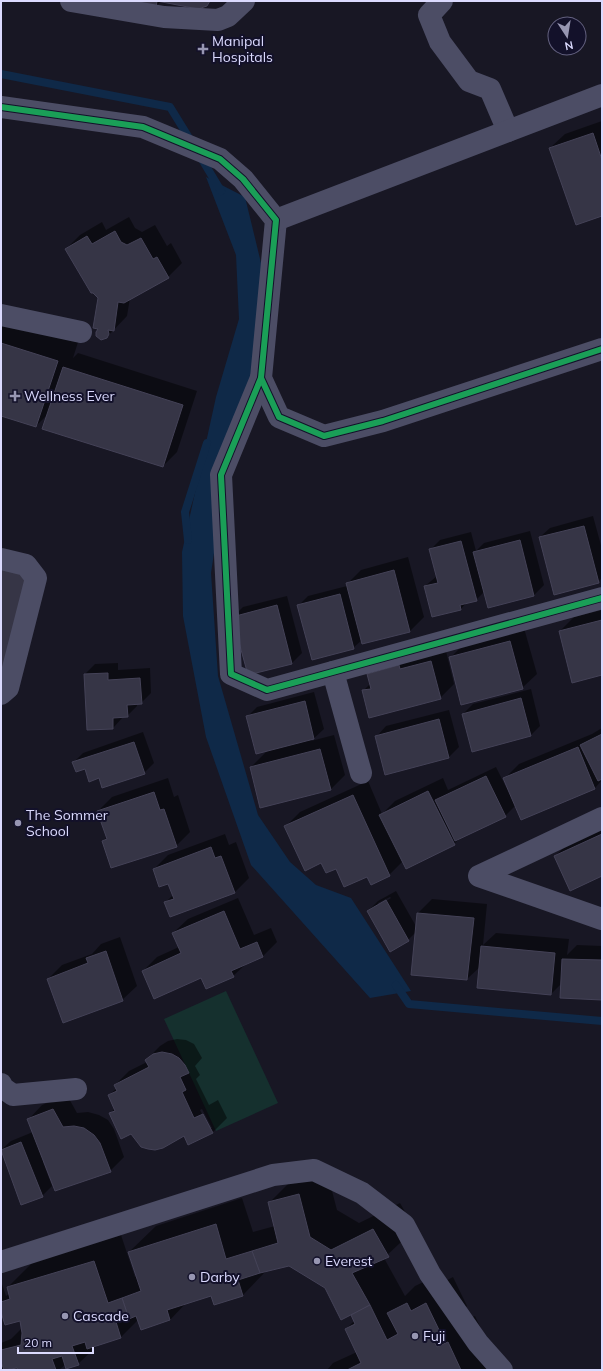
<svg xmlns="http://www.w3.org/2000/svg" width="603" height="1371" font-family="Mulish,sans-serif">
	<rect width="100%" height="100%" fill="#181724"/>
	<path fill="#15302e" d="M226,991L278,1103L216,1131L164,1019Z"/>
	<path fill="#0f2948" d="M206,177L245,197L262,267L251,381L225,481L211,573L218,676L258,815L290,862L316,885L351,898L411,991L370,998L251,865L206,737L183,616L182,552L216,397L239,319L236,255Z"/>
	<g fill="#0007" fill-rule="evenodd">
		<path d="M120,1H161L156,7Z"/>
		<path d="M602,121V215L550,148L565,134Z"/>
		<path d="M129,217L135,228L142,232L155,225L167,246L171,243L182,263L168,277L130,298L127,316L107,337L100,328L99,298L66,249L80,235L102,222L106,230Z"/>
		<path d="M1,314L79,339L73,358L78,353L197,391L177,452L163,466L49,413L36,426L1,415Z"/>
		<path d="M593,516L602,549V578L598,582L540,537L550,528Z"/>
		<path d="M530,531L544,585L534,595L488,607L484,592L476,600L467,602L461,609L425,586L437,576L430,550L440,540L471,532L476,551L484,543Z"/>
		<path d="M408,557L424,617L410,631L363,643L362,640L353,648L299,605L308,596L347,586V584L361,570Z"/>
		<path d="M287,596L302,653L292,663L249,674L233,617L243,607Z"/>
		<path d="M602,610V674L560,631L574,617Z"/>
		<path d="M524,628L537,674L522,688L450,658L464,644Z"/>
		<path d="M445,647L454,684L440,698L363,691L371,683L368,674L383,660Z"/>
		<path d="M118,663V670L150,668L151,693L141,703H137V706L127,716L123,717L113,728L85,674L95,664Z"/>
		<path d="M531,689L540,726L530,736L463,714L473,704Z"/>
		<path d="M314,692L324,729L311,741L334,735L345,775L330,790L251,767L268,750L247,717L257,707Z"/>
		<path d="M449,710L459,747L449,757L377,736L386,726Z"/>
		<path d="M602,728V780L595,788L522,818L516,805L505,816L461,837L454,844L403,861L389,875H367L337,868L322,862L286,826L300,812L368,781L382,814L395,801L443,778L448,790L496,767L513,801H514L505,778L519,764L592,734Z"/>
		<path d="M143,732L154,763L144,773L100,777L73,763L83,753Z"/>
		<path d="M168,778L174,797L178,795L190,832L176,846L103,841L107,837L98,811L112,797Z"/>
		<path d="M602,827V875L555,856L570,842Z"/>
		<path d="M225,834L229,845L236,842L249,878L235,892L170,916L165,903L173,895L169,883L154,869L168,855Z"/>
		<path d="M396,891L417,928L418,913L432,899L487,904L483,945L496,933L569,939L567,955L577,945L602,946V999L562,983L551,994L480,967L467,979L416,932L408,940L368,911L378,901ZM390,897L391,898L378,906V903Z"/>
		<path d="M238,898L254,935L271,928L277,942L263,956L246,964L233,976L202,977L143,971L157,957L179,947L173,933L188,919Z"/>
		<path d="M120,937L137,986L122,1000L48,979L62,965L92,954L101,944Z"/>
		<path d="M177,1039L186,1040L194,1044L202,1058L195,1066L200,1075L196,1079L209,1105L218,1100L227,1118L212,1133L184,1135L131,1133L110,1114L115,1108L109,1095L117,1088L115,1085L129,1071L147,1062L146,1060L160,1046L168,1041ZM202,1109L212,1128H209L200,1110Z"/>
		<path d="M67,1095L77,1113L88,1112L99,1115L108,1120L114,1129L124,1157L110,1171L43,1162L52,1186L42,1196L21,1204L1,1150L11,1141L33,1132L28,1120L42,1105Z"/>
		<path d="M326,1168L337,1210L359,1223L400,1203L415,1229L384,1258L405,1296L415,1286L434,1277L438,1285L453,1277L467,1306L460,1313L464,1321L475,1316L497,1362L489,1370H327L333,1363L357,1352L346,1329L355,1320L351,1314L326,1287L289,1265L266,1271L243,1295L215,1304L211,1294L187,1302L170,1320H138L121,1337L99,1344L78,1364H66L59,1370H1V1343L11,1339L22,1328L21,1320L2,1314L1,1315V1281L6,1296L10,1293L8,1287L35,1260L121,1235L135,1277L137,1276L129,1252L156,1226L242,1198L253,1232L275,1226L269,1203L296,1176Z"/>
	</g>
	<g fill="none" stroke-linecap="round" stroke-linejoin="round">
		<g stroke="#0f2948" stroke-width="8">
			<path d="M1,74L170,107L191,141"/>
			<path d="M200,156L221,191"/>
			<path d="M188,540L185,512L207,443"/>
			<path d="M396,985L409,1004L602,1021"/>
		</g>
	</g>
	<g fill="#363546" stroke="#444257">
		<path d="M113,1H210L207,6L198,9L157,1L156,8Z"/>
		<path d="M593,133L602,160V216L576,225L549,148Z"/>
		<path d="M115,231L121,242L127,245L141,238L153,259L157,257L169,278L124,303L118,302L114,331L108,330L109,334L107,338L101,340L96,336V332L98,329L93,328L98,298L93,293H91L65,249L87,236L92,244Z"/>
		<path d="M1,343L58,361L36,427L1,416Z"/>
		<path d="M63,367L183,405L163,467L42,429Z"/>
		<path d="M584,526L599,583L554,595L539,537Z"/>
		<path d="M520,540L534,596L488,608L473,552Z"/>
		<path d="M461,541L477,601L460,605L461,610L432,617L424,586L438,583L429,549Z"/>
		<path d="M1,569L28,575L1,690Z"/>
		<path d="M394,570L410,632L362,644L346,583Z"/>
		<path d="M340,594L354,649L312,660L297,605Z"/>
		<path d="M277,605L292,664L248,675L232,617Z"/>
		<path d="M602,620V675L572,683L559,631Z"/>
		<path d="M510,641L523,689L461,705L449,657Z"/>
		<path d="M431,661L441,699L369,718L362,690L371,689L367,674L399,665L400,669Z"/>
		<path d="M108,673V680L140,678L142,704L127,705L128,717L113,718V729L87,730L84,674Z"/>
		<path d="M521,698L531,736L472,752L462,714Z"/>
		<path d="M305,701L314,739L256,754L246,716Z"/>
		<path d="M439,719L449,758L385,775L375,736Z"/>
		<path d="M602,734V779L598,781L580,745Z"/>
		<path d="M134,742L145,774L102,788L99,778L89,782L85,769L76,772L72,762Z"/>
		<path d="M578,747L595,789L521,820L503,778Z"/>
		<path d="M320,749L331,790L260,808L250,767Z"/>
		<path d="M486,776L506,817L455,841L435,800Z"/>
		<path d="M428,791L455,845L406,869L379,815Z"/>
		<path d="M154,792L160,810L164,809L177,847L111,868L102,841L107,839L97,811Z"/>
		<path d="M353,795L390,876L371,885L367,877L344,887L336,869L326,873L321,863L305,871L284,826Z"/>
		<path d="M602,834V876L570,891L554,856Z"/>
		<path d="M211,847L215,858L221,856L235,893L170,917L164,902L174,899L168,884L159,887L153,869Z"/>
		<path d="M386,900L409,941L390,952L367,911Z"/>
		<path d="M224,911L240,949L257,942L263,957L231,971L234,977L206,989L201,978L154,999L142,971L181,953L172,933Z"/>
		<path d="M417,913L474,918L467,980L411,975Z"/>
		<path d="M481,946L555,953L551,995L477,988Z"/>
		<path d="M106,951L123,1001L63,1023L47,979L88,963L86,958Z"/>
		<path d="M562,959L602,960V1000L560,998Z"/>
		<path d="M162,1052L172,1054L179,1058L185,1065L189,1073L180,1077L186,1090L182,1092L194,1118L203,1114L213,1133L188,1145L184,1136L163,1148L155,1150L148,1149L141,1147L131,1134L121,1139L109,1113L115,1111L108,1095L117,1091L114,1085L149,1067L145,1060L153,1054Z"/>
		<path d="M53,1109L63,1127L74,1126L84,1128L94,1135L100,1143L111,1172L55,1191L27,1119Z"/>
		<path d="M21,1142L43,1197L21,1205L1,1150Z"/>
		<path d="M299,1194L310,1237L331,1250L373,1229L389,1257L352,1273L370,1305L341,1320L325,1288L289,1266L260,1273L252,1251L278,1243L268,1202Z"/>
		<path d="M216,1224L226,1259L252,1251L260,1273L238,1280L243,1296L214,1305L211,1296L167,1310L170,1320L141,1330L136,1316L129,1319L122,1298L141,1291L128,1252Z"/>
		<path d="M94,1261L108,1303L122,1298L129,1319L116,1322L121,1338L87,1349L85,1342L72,1346L79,1365L66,1369L62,1356L52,1359L56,1370H18L17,1368L4,1370L1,1362V1350L21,1345L22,1333L20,1321L5,1325L1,1312V1302L10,1299L7,1287Z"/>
		<path d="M407,1303L411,1311L426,1303L441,1334L432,1338L437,1347L448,1342L461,1370H347L361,1363L345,1329L355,1324L351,1315L370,1305L387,1340L398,1334L387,1313Z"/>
	</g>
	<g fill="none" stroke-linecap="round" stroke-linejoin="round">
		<g stroke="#4c4d65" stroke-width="22">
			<path d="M71,1L164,17L218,20L228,16L244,1"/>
			<path d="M442,1L429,15L440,42L469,81L490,89L508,131"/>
			<path d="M1,107L143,127L220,159L243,179L276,220L261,378L279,417L324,436L383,421L602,349"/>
			<path d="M276,220L602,95"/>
			<path d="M1,315L81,332"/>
			<path d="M261,378L221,475L231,674L267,690L602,598"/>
			<path d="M1,559L26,565L36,578L8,688L1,694"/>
			<path d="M333,672L361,773"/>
			<path d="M602,818L479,876L602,919"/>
			<path d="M1,1084L3,1088L13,1095L76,1089"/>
			<path d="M1,1262L273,1175L314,1170L362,1193L404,1225L430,1274L478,1343L502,1370"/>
		</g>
		<defs>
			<g id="cycleway">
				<path d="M1,107L143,127L220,159L243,179L276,220L261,378L279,417L324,436L383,421L602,349"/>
				<path d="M261,378L221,475L231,674L267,690L602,598"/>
			</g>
		</defs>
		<use href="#cycleway" stroke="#13112a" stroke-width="8"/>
		<use href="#cycleway" stroke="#1a9f57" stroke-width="6"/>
	</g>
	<g fill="#9796b2" stroke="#13112a" stroke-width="1.5">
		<path d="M201 43h4v4h4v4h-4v4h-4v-4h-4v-4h4z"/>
		<path d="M13 390h4v4h4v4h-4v4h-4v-4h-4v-4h4z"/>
		<circle cx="18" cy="823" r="4"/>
		<circle cx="317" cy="1261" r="4"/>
		<circle cx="192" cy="1277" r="4"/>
		<circle cx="65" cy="1316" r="4"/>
		<circle cx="415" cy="1336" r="4"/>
	</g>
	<g text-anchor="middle" stroke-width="4" stroke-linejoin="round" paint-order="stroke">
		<g font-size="14" fill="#dbdafe" stroke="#13112a" text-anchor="start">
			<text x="212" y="46">Manipal<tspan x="212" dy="16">Hospitals</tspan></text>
			<text x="24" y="401">Wellness Ever</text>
			<text x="26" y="820">The Sommer<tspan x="26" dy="16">School</tspan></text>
			<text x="325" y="1266">Everest</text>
			<text x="200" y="1282">Darby</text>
			<text x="73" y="1321">Cascade</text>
			<text x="423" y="1341">Fuji</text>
		</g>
	</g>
	<rect width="603" height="1371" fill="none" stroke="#dbdafe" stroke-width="4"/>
	<g transform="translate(567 36) rotate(168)"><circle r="19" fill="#13112a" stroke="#63617f"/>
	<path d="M0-3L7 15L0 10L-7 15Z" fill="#9796b2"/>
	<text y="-6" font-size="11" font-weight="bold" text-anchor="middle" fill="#dbdafe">N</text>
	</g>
	<path d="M18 1347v6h75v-6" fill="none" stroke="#dbdafe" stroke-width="2"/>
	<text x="24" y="1347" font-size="12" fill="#dbdafe" stroke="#13112a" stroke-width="3" paint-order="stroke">20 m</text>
</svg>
